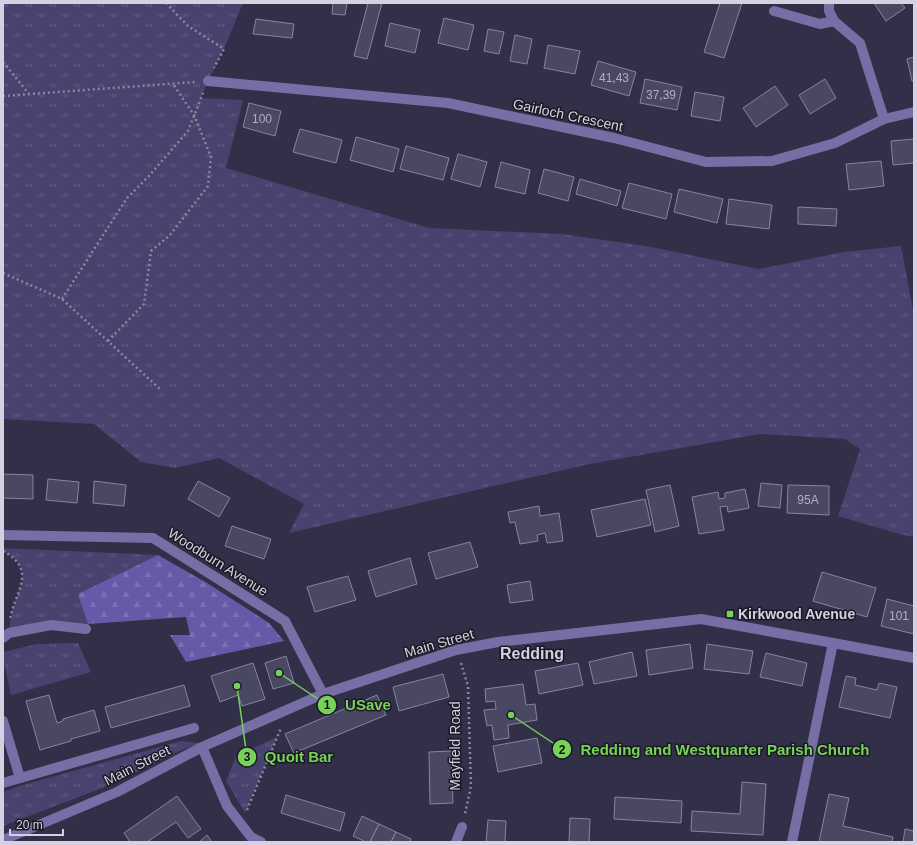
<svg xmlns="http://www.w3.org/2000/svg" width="917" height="845" font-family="Arial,sans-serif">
	<defs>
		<pattern id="grass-tufts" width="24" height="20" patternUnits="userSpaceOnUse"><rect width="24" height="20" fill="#48426f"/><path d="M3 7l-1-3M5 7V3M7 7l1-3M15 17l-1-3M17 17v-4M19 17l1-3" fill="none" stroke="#625c83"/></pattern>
		<pattern id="forest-firs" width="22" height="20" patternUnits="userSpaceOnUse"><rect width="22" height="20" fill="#6659a8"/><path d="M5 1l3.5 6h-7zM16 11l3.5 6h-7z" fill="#7b70b4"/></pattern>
	</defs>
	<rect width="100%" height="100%" fill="#322f48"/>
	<g fill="url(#grass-tufts)">
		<path d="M3,3H243L224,49L208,81L201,98L243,100L226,168L429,228L562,234L646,246L759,269L844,252L901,246L914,315V537L903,535L838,516L860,449L845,439L760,434L590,464L289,533L304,504L219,458L175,468L141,462L94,424L3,419Z"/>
		<path d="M3,548L158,555L79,594L88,624L51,625L9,633C10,625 10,618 12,611C20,585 34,568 3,551Z"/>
		<path d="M78,643L91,672L11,695L3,658V652L37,644Z"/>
		<path d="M277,737L245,813L226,781L236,756Z"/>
		<path d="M181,741L199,743L175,753L110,785L3,826V792L23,785Z"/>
	</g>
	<path fill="url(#forest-firs)" d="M158,555L207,583L269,623L284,641L186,662L170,635H190L186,617L88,624L78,594Z"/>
	<g fill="#494761" stroke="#8784a1">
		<path d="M333,3H347L345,15L332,14Z"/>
		<path d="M368,3H382L367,59L354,56Z"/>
		<path d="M720,3H742L724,58L704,52Z"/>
		<path d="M874,3H901L905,8L886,21Z"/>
		<path d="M444,18L474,25L468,50L438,43Z"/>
		<path d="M256,19L294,24L292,38L253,34Z"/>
		<path d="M390,23L420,30L415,53L385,46Z"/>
		<path d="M488,29L504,32L499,54L484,51Z"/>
		<path d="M515,35L532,39L527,64L510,61Z"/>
		<path d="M548,45L580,51L575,74L544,68Z"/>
		<path d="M914,57V81H912L907,59Z"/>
		<path d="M598,61L636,72L629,96L591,85Z"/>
		<path d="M645,79L682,87L677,110L640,103Z"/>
		<path d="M825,79L836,98L810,114L799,95Z"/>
		<path d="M775,86L788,105L756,127L743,108Z"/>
		<path d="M695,92L724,97L720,121L691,116Z"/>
		<path d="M249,103L281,111L275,136L243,127Z"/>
		<path d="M300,129L342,140L336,163L293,152Z"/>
		<path d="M356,137L399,149L393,172L350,160Z"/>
		<path d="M914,139V163L893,165L891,141Z"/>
		<path d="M406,146L449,158L443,180L400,169Z"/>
		<path d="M458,154L487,162L480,187L451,179Z"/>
		<path d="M881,161L884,186L849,190L846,164Z"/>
		<path d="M501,162L530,170L525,194L495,187Z"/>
		<path d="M544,169L574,177L568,201L538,193Z"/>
		<path d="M580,179L621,191L617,206L576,194Z"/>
		<path d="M629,183L672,194L666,219L622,208Z"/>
		<path d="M679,189L723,199L717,223L674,212Z"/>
		<path d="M729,199L772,205L769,229L726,224Z"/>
		<path d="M798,207L837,209L836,226L798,224Z"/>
		<path d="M3,474L33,475V499L3,498Z"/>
		<path d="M48,479L79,482L77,503L46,500Z"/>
		<path d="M94,481L126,485L124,506L93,503Z"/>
		<path d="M198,481L230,498L219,517L188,499Z"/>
		<path d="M761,483L782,485L780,508L758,506Z"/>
		<path d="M670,485L679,526L655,532L646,490Z"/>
		<path d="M788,485L829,486V515L787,513Z"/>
		<path d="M745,489L749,508L728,512L727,506L720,507L724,530L699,534L692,497L718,492L719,499L725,498V493Z"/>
		<path d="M645,499L651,525L597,537L591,510Z"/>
		<path d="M539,506L540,516L559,513L563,541L547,543L545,533L537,535L538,541L520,544L515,522L510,523L508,512Z"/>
		<path d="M232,526L271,539L264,559L225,546Z"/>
		<path d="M470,542L478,567L436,579L428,553Z"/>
		<path d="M410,558L417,584L376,597L368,571Z"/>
		<path d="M822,572L876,588L867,617L813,601Z"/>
		<path d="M348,576L356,600L315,612L307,587Z"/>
		<path d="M530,581L533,600L510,603L507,585Z"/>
		<path d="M887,599L914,606V634L881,626Z"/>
		<path d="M690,644L693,668L649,675L646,650Z"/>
		<path d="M707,644L753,651L749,674L704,669Z"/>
		<path d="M632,652L637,676L594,684L589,662Z"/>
		<path d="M766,653L807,663L802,686L760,677Z"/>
		<path d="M286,656L294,683L273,689L265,663Z"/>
		<path d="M253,663L265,699L242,706L238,695L220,702L211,676Z"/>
		<path d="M578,663L583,685L539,694L535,671Z"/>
		<path d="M443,674L449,697L399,711L393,687Z"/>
		<path d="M846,676L856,678L855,685L877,690L879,683L897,687L890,718L839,707Z"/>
		<path d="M523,684L526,705L535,704L537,720L508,725L509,738L494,740L492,725L487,726L484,710L496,709L495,701L486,702L485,689Z"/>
		<path d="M184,685L190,706L111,728L105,707Z"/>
		<path d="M49,695L57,723L63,721V719L94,710L100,731L71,739V741L40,750L26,701Z"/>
		<path d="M377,695L386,715L294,753L285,734Z"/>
		<path d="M537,738L542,763L498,772L493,746Z"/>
		<path d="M451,751L453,803L430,804L429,752Z"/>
		<path d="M742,782L766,784L763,835L691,831L692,811L740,814Z"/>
		<path d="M829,794L849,798L843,826L893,837L892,842H819Z"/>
		<path d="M286,795L345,813L340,831L281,813Z"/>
		<path d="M177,796L201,829L188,838L176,822L147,842H130L124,833Z"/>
		<path d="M615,797L682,801L681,823L614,819Z"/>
		<path d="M362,816L379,824L370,842H366L353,836Z"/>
		<path d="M570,818L590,819L589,842H569Z"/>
		<path d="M488,820L506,821L505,842H486Z"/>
		<path d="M379,824L396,832L391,842H370Z"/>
		<path d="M905,829L914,831V842H903Z"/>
		<path d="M396,832L411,839L410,842H391Z"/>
		<path d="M207,835L212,842H199Z"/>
	</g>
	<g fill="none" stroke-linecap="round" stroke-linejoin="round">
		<g stroke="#8a889c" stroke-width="2.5" stroke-dasharray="2 3" stroke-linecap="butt">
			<path d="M166,3L188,26L224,49L214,68"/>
			<path d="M3,62L29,94"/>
			<path d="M3,96L195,82"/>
			<path d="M3,273L62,299L161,390"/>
			<path d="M62,299L127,198L148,177L188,131L203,93"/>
			<path d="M108,341L144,304L151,251L170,235L208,186L211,157L194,115L173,84"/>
			<path d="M3,551C39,571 14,592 10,620"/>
			<path d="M461,663L468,686L471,786L465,814"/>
			<path d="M247,810L281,728"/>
		</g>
		<g stroke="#756fa5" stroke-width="10">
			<path d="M829,3V11L834,21L860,43L884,119"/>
			<path d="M774,11L820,24L834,21"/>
			<path d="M208,81L448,103L614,138L706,162L772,161L835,143L884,119L914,112"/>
			<path d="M3,535L153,538L285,621L323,694"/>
			<path d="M3,638L9,633L51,625L86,629"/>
			<path d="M3,721L20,778"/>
			<path d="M202,747L227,806L251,837L261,842"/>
			<path d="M3,783L194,728"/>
			<path d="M3,840L117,792L202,747L323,694L456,650L498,642L701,619L833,643L914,658"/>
			<path d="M456,842L462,827"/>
			<path d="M792,842L833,643"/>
		</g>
	</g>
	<rect fill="#77d259" stroke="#1a1924" stroke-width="1.5" x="726" y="610" width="8" height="8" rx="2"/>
	<g text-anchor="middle" stroke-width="3" stroke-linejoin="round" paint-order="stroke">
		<g font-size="12" fill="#b0afc1">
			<text x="614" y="82">41,43</text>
			<text x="661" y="99">37,39</text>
			<text x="262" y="123">100</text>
			<text x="808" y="504">95A</text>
			<text x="899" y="620">101</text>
		</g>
		<g font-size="14" fill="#d3d2e1" stroke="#1a1924">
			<text transform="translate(568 115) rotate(12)" y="5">Gairloch Crescent</text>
			<text transform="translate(218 562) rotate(32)" y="5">Woodburn Avenue</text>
			<text transform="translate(439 643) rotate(-16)" y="5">Main Street</text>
			<text transform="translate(455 746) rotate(-90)" y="5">Mayfield Road</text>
			<text transform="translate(137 765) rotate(-27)" y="5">Main Street</text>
		</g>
		<g font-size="14" font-weight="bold" fill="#d3d2e1" stroke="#1a1924" text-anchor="start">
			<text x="738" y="619">Kirkwood Avenue</text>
		</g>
		<g font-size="16" font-weight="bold" fill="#d3d2e1" stroke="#1a1924">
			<text x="532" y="659">Redding</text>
		</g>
	</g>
	<path fill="none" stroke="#77d259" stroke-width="1.5" d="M279 673L327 705M511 715L562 749M237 686L247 757"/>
	<g fill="#77d259" stroke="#1a1924" stroke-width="1.5">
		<circle cx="279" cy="673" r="4"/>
		<circle cx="511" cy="715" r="4"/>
		<circle cx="237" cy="686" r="4"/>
		<circle cx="327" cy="705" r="10"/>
		<circle cx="562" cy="749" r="10"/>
		<circle cx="247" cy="757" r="10"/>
	</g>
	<g font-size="12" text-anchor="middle" font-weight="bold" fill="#111">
		<text x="327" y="709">1</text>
		<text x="562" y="754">2</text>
		<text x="247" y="761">3</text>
	</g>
	<g font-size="15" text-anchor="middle" font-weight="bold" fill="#77d259" stroke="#1a1924" stroke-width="3" stroke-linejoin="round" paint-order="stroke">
		<text x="368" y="710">USave</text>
		<text x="725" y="755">Redding and Westquarter Parish Church</text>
		<text x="299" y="762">Quoit Bar</text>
	</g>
	<rect width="917" height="845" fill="none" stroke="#d3d2e1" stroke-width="8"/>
	<path d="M10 829v6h53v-6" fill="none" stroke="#d3d2e1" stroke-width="2"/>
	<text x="16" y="829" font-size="12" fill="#d3d2e1" stroke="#1a1924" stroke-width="3" paint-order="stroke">20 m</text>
</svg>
